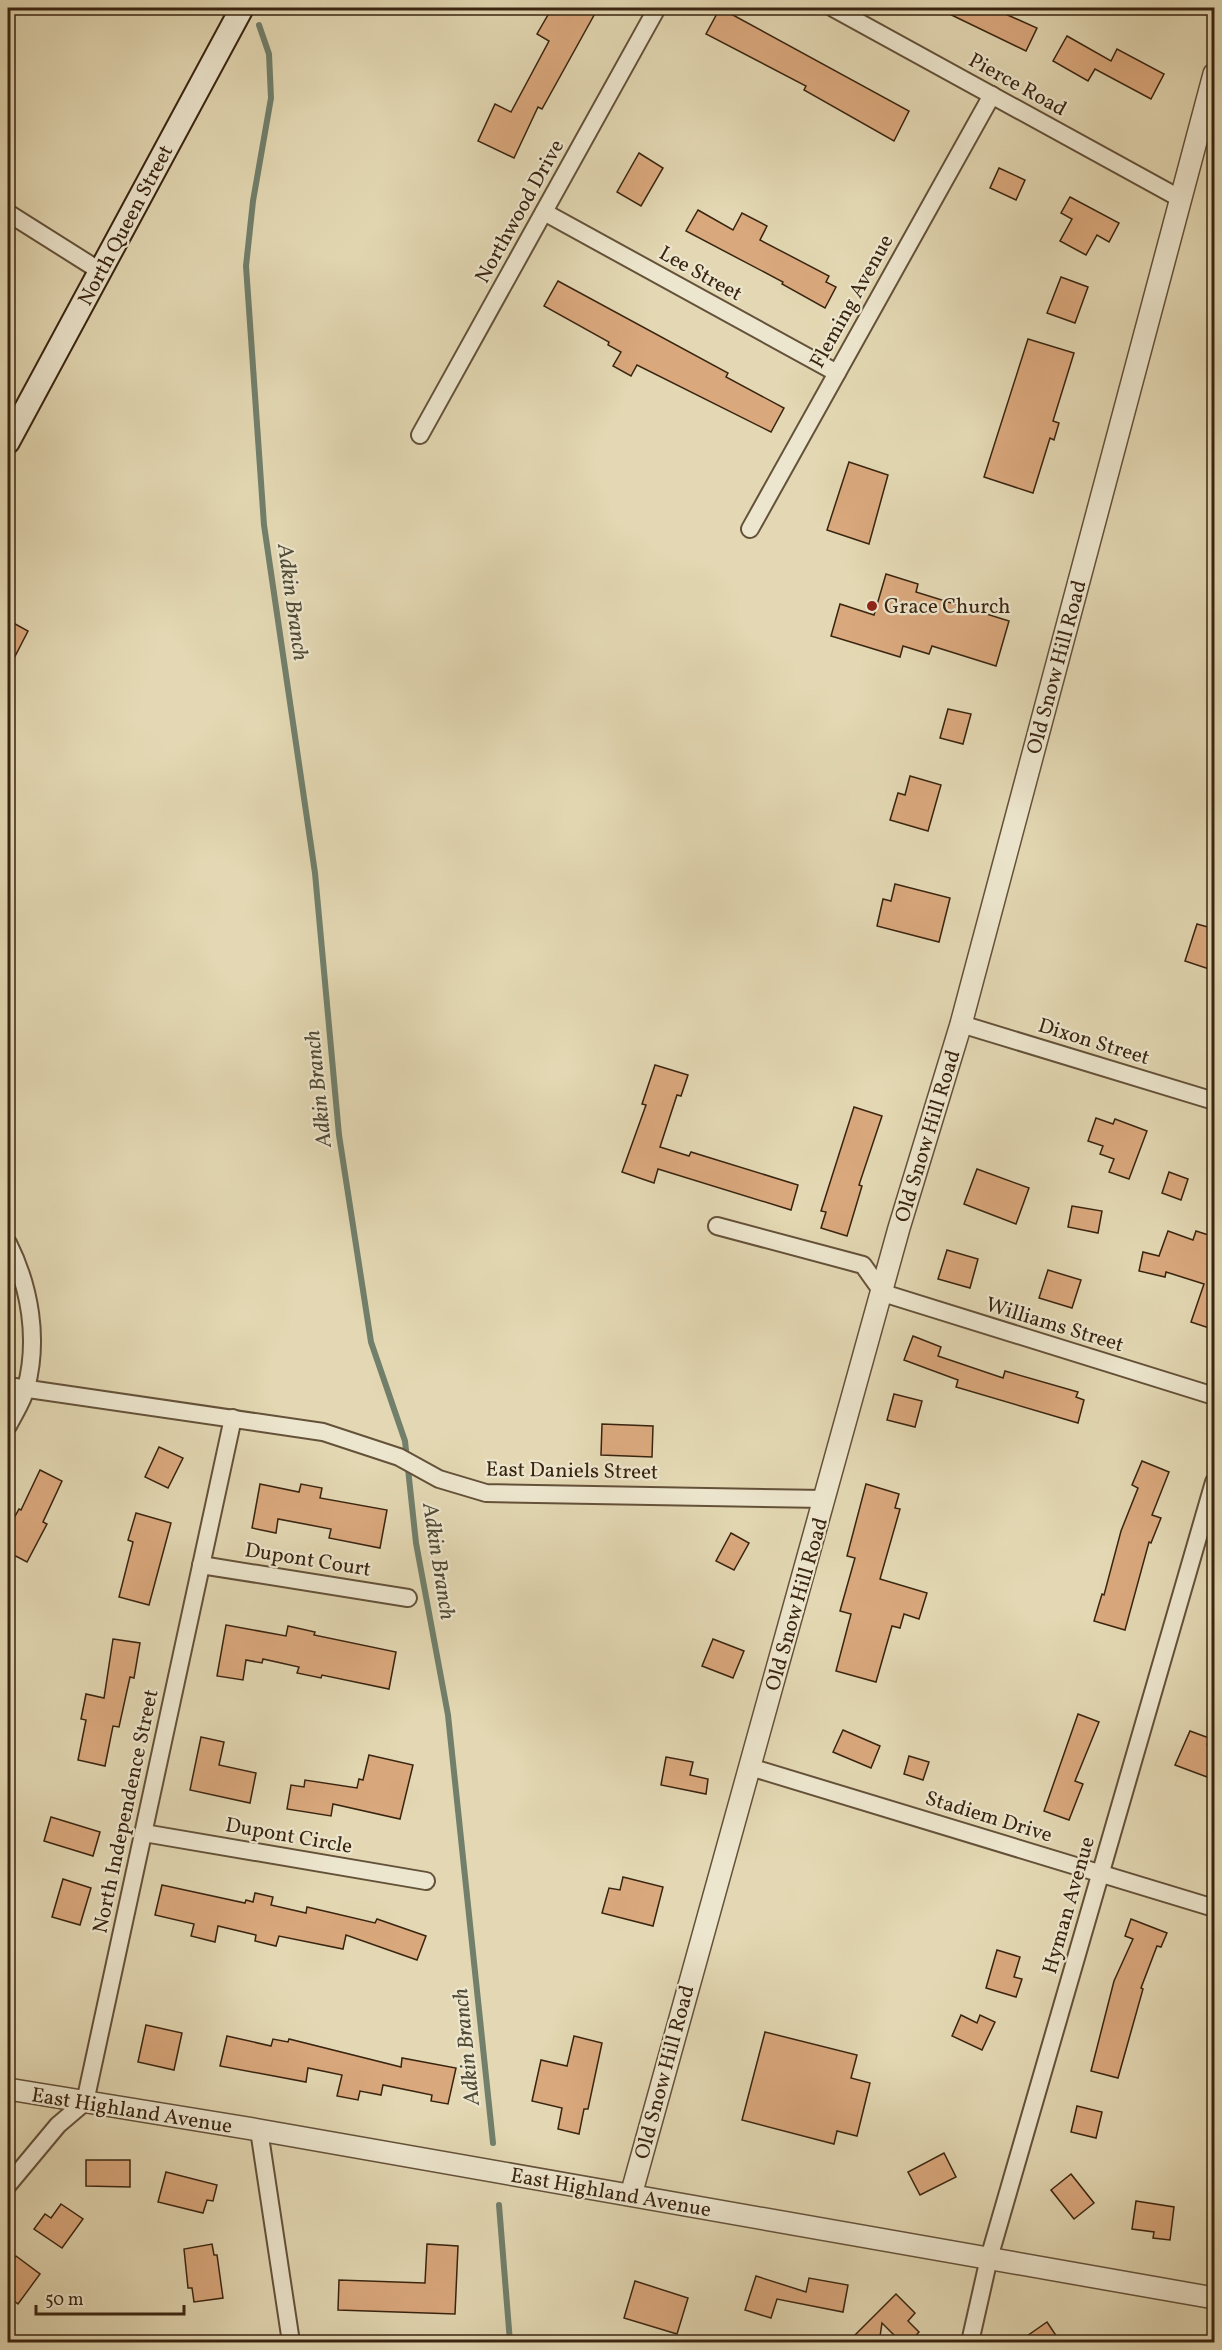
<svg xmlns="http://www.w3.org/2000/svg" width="1222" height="2350" font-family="Vollkorn,serif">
	<rect width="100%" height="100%" fill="#e3d8b3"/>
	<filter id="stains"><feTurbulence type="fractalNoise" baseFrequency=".00333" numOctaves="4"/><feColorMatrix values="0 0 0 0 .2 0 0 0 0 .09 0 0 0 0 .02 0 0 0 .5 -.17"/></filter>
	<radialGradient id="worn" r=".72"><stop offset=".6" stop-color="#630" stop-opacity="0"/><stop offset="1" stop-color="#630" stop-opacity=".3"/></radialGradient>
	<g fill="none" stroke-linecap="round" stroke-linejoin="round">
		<g stroke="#717f6b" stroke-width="6">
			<path d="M259,25L269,54L271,98L253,201L246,266L264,525L315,873L339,1135L371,1342L405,1441L416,1543L448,1715L493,2143"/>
			<path d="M499,2205L510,2342"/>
		</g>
	</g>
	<g fill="#daa87d" stroke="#392410" stroke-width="1.5">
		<path d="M552,8H598L542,109L538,107L514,158L478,141L495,104L511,112L549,41L537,34Z"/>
		<path d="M720,8L909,111L894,141L804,90L806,86L706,34Z"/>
		<path d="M937,8H992L1037,28L1026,51Z"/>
		<path d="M1067,36L1111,61L1117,49L1164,74L1151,99L1095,69L1088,81L1053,61Z"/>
		<path d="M639,153L663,168L641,206L617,192Z"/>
		<path d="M999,168L1025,180L1016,200L990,188Z"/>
		<path d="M1070,197L1119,223L1109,242L1097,235L1086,255L1060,241L1072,219L1061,213Z"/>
		<path d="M698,210L733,230L742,213L767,226L760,240L829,276L826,282L836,287L825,308L782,284L783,282L686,231Z"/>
		<path d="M1061,277L1088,287L1075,323L1047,313Z"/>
		<path d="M558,281L728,373L726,377L784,408L771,432L637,365L631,376L613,366L621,352L608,345L609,342L544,306Z"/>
		<path d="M1028,339L1074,353L1053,421L1059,423L1054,440L1050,438L1033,493L984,477Z"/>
		<path d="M849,462L888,475L869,544L827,530Z"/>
		<path d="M886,574L918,584L916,592L1009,621L996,666L932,646L929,654L903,646L900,657L831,636L840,604L874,615Z"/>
		<path d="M8,620L28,631L8,670Z"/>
		<path d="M948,709L971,714L963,744L940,738Z"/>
		<path d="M910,776L941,785L928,831L890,820L898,793L905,795Z"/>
		<path d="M895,884L950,898L939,942L877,926L883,899L891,901Z"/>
		<path d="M1197,924L1215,929V971L1185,961Z"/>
		<path d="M655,1065L688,1075L681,1096L677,1095L660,1147L689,1156L691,1152L798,1185L791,1210L658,1169L654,1183L622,1172L646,1105L642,1104Z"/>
		<path d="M854,1107L882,1116L859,1185L862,1186L847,1236L821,1228L826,1212L821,1211Z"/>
		<path d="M1096,1118L1113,1124L1115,1119L1147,1131L1129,1179L1109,1172L1114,1159L1100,1154L1103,1146L1088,1141Z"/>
		<path d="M977,1169L1029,1188L1016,1224L964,1204Z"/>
		<path d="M1169,1172L1188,1179L1181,1200L1162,1193Z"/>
		<path d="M1072,1206L1102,1211L1098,1233L1068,1227Z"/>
		<path d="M1168,1231L1193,1240L1196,1231L1215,1237V1330L1191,1322L1204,1284L1166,1272L1165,1277L1139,1271L1143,1252L1159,1256Z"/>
		<path d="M947,1250L978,1259L970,1288L938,1279Z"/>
		<path d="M1048,1270L1081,1280L1072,1308L1039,1298Z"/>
		<path d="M913,1336L941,1347L938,1356L1003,1378L1005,1371L1078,1392L1076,1397L1084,1400L1078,1423L956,1387L958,1380L904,1360Z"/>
		<path d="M894,1394L922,1401L915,1427L887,1420Z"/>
		<path d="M602,1424L653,1426L652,1457L601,1455Z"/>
		<path d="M159,1447L183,1458L168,1488L145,1477Z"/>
		<path d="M1142,1461L1169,1472L1152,1515L1161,1518L1151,1543L1149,1542L1125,1630L1094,1621L1102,1594L1104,1595L1121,1531L1138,1488L1132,1485Z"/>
		<path d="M40,1470L62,1481L43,1522L47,1524L27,1562L8,1552V1529L19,1509L21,1510Z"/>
		<path d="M260,1484L299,1492L301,1484L322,1488L320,1498L387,1510L380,1548L329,1538L331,1529L278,1519L276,1533L252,1528Z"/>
		<path d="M866,1484L899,1494L895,1508L900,1509L880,1579L927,1593L919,1619L904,1614L900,1628L892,1626L876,1682L836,1671L851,1614L840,1611L855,1558L847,1556Z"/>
		<path d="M136,1513L171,1523L149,1605L119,1597L133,1542L128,1540Z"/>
		<path d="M731,1533L749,1543L734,1570L716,1561Z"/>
		<path d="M226,1625L286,1636L288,1626L315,1632L314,1635L396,1652L389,1689L322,1675L321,1678L297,1673L299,1667L263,1659L262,1663L246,1660L243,1680L217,1676Z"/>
		<path d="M113,1639L140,1643L134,1678L130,1677L119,1727L113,1726L105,1766L78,1760L86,1720L81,1719L86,1694L104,1698Z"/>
		<path d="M713,1639L744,1651L733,1678L702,1666Z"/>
		<path d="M1078,1714L1099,1722L1075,1781L1083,1784L1069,1820L1044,1811Z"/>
		<path d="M843,1730L880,1746L871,1768L833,1752Z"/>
		<path d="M1190,1731L1209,1738L1207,1745L1215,1748V1780L1175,1765Z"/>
		<path d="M201,1737L224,1742L219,1765L256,1773L250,1803L190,1790Z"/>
		<path d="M369,1755L413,1765L400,1819L333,1804L331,1816L287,1809L291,1785L304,1787L305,1780L357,1788L359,1779L363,1780Z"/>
		<path d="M909,1756L929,1762L923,1780L904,1774Z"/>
		<path d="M666,1757L693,1762L690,1775L708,1779L706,1794L661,1785Z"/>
		<path d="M51,1817L100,1832L93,1856L44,1841Z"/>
		<path d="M623,1877L663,1887L653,1926L602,1913L609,1888L620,1890Z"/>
		<path d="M63,1879L91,1888L80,1925L52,1917Z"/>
		<path d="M162,1885L245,1903L246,1900L253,1902L255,1893L273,1897L271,1905L306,1913L307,1907L375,1923L377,1919L426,1936L417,1960L346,1935L343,1949L279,1936L276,1946L255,1941L256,1935L218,1926L215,1942L191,1936L194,1924L155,1915Z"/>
		<path d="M1131,1919L1167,1933L1161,1947L1157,1946L1141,1988L1143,1989L1118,2078L1091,2071L1114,1981L1133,1939L1125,1936Z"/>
		<path d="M997,1950L1020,1957L1014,1977L1022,1979L1016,1997L986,1988Z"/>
		<path d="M961,2015L977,2023L980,2015L995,2022L982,2050L952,2036Z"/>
		<path d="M146,2025L182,2033L174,2070L138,2062Z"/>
		<path d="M765,2032L857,2055L851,2078L870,2083L857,2136L837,2131L834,2144L742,2120Z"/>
		<path d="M227,2036L271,2046L273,2039L288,2042L289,2039L401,2067L402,2058L456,2068L448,2104L431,2101L432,2095L383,2085L381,2095L360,2091L358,2100L337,2096L342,2075L308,2068L306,2082L220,2066Z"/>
		<path d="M574,2036L602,2043L588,2109H584L579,2134L558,2129L562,2108L532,2101L541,2060L567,2066Z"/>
		<path d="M1077,2106L1102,2112L1096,2138L1071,2132Z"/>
		<path d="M944,2153L956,2177L920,2195L908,2172Z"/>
		<path d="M86,2160H130V2187L86,2186Z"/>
		<path d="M166,2172L217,2185L213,2201L207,2200L203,2213L158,2202Z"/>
		<path d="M1071,2174L1094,2203L1074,2219L1051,2190Z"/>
		<path d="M1136,2201L1174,2207L1170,2240L1153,2238L1154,2232L1132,2229Z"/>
		<path d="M61,2204L83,2219L62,2248L34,2229L45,2214L51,2218Z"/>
		<path d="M212,2244L214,2255H217L223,2298L194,2302L192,2288H188L184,2249Z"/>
		<path d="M427,2244L458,2246L455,2314L338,2310L339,2280L425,2283Z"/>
		<path d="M16,2256L40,2274L18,2304L8,2296V2267Z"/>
		<path d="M756,2276L806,2292L809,2278L848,2285L843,2312L777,2299L771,2318L745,2310Z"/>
		<path d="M635,2281L688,2298L677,2334L624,2318Z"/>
		<path d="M896,2294L915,2313L908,2321L919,2332L909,2343H902L882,2323L879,2343H847Z"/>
		<path d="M1047,2322L1061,2343H1017Z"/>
	</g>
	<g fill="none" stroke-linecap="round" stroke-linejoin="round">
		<defs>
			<g id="minor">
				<path d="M833,8L1181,199"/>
				<path d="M544,212L837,373"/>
				<path d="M8,213L100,271"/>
				<path d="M420,435L657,8"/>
				<path d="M750,529L992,95"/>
				<path d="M961,1024L1214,1101"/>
				<path d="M717,1226L863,1265L883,1293L1214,1396"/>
				<path d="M8,1243C30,1287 39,1339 26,1388C23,1401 14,1414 8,1426"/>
				<path d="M8,1386L323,1432L399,1457L439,1479L486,1493L825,1499"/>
				<path d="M201,1565L408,1598"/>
				<path d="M750,1767L1214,1908"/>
				<path d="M144,1833L426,1881"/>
				<path d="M259,2130L291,2342"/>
				<path d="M8,2185L58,2125L85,2102L233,1418"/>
				<path d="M970,2342L989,2258L1214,1482"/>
			</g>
			<g id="tertiary">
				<path d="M8,2089L259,2130L1214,2298"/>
				<path d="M631,2195L899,1228L961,1024L1214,74"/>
			</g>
			<path id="secondary" d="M8,442L242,8"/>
		</defs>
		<use href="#minor" stroke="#645139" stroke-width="20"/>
		<use href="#tertiary" stroke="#645139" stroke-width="24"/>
		<use href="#secondary" stroke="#392410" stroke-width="26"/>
		<use href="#minor" stroke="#ede6ce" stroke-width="16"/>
		<use href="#tertiary" stroke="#ede6ce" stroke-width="21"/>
		<use href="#secondary" stroke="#ede6ce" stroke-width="22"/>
	</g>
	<circle fill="#8f2418" stroke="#ede6ce" stroke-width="2" cx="872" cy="606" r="6"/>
	<g text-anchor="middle" stroke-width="4.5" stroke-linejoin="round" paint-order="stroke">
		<g font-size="21" fill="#392410" stroke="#ede6ce">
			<text transform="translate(1018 84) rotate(29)" y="7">Pierce Road</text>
			<text transform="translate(519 211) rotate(-61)" y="7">Northwood Drive</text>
			<text transform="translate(125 225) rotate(-62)" y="7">North Queen Street</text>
			<text transform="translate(701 273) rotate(29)" y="7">Lee Street</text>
			<text transform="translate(851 301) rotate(-61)" y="7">Fleming Avenue</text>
			<text transform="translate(1056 667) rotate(-75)" y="7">Old Snow Hill Road</text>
			<text transform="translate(1094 1041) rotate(17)" y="7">Dixon Street</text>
			<text transform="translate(927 1136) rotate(-73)" y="7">Old Snow Hill Road</text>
			<text transform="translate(1055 1324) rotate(17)" y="7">Williams Street</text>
			<text transform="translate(572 1470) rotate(1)" y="7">East Daniels Street</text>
			<text transform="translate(308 1559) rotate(9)" y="7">Dupont Court</text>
			<text transform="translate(796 1604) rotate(-74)" y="7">Old Snow Hill Road</text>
			<text transform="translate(125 1811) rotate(-78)" y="7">North Independence Street</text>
			<text transform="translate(989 1816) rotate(17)" y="7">Stadiem Drive</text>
			<text transform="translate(289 1835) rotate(10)" y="7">Dupont Circle</text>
			<text transform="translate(1068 1905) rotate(-74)" y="7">Hyman Avenue</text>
			<text transform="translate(664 2072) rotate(-75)" y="7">Old Snow Hill Road</text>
			<text transform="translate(132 2110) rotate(9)" y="7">East Highland Avenue</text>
			<text transform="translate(611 2192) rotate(10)" y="7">East Highland Avenue</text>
		</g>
		<g font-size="21" fill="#392410" stroke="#ede6ce" text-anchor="start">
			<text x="884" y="613">Grace Church</text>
		</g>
		<g font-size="22" font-style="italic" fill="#504a36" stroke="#ede6ce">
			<text transform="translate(294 602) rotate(82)" y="8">Adkin Branch</text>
			<text transform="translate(317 1089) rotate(-96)" y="8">Adkin Branch</text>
			<text transform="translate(440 1561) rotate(81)" y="8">Adkin Branch</text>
			<text transform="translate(465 2047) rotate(-96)" y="8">Adkin Branch</text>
		</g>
	</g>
	<rect width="1222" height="2350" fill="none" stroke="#e3d8b3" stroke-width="30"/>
	<rect x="9" y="9" width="1204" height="2332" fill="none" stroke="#392410" stroke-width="3"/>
	<rect x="15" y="15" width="1192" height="2320" fill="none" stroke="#392410" stroke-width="1.5"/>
	<path d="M36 2305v9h148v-9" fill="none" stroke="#392410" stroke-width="3"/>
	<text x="45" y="2305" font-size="18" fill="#392410" stroke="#ede6ce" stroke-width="4.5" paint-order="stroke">50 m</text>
	<rect width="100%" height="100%" filter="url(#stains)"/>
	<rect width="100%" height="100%" fill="url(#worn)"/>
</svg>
